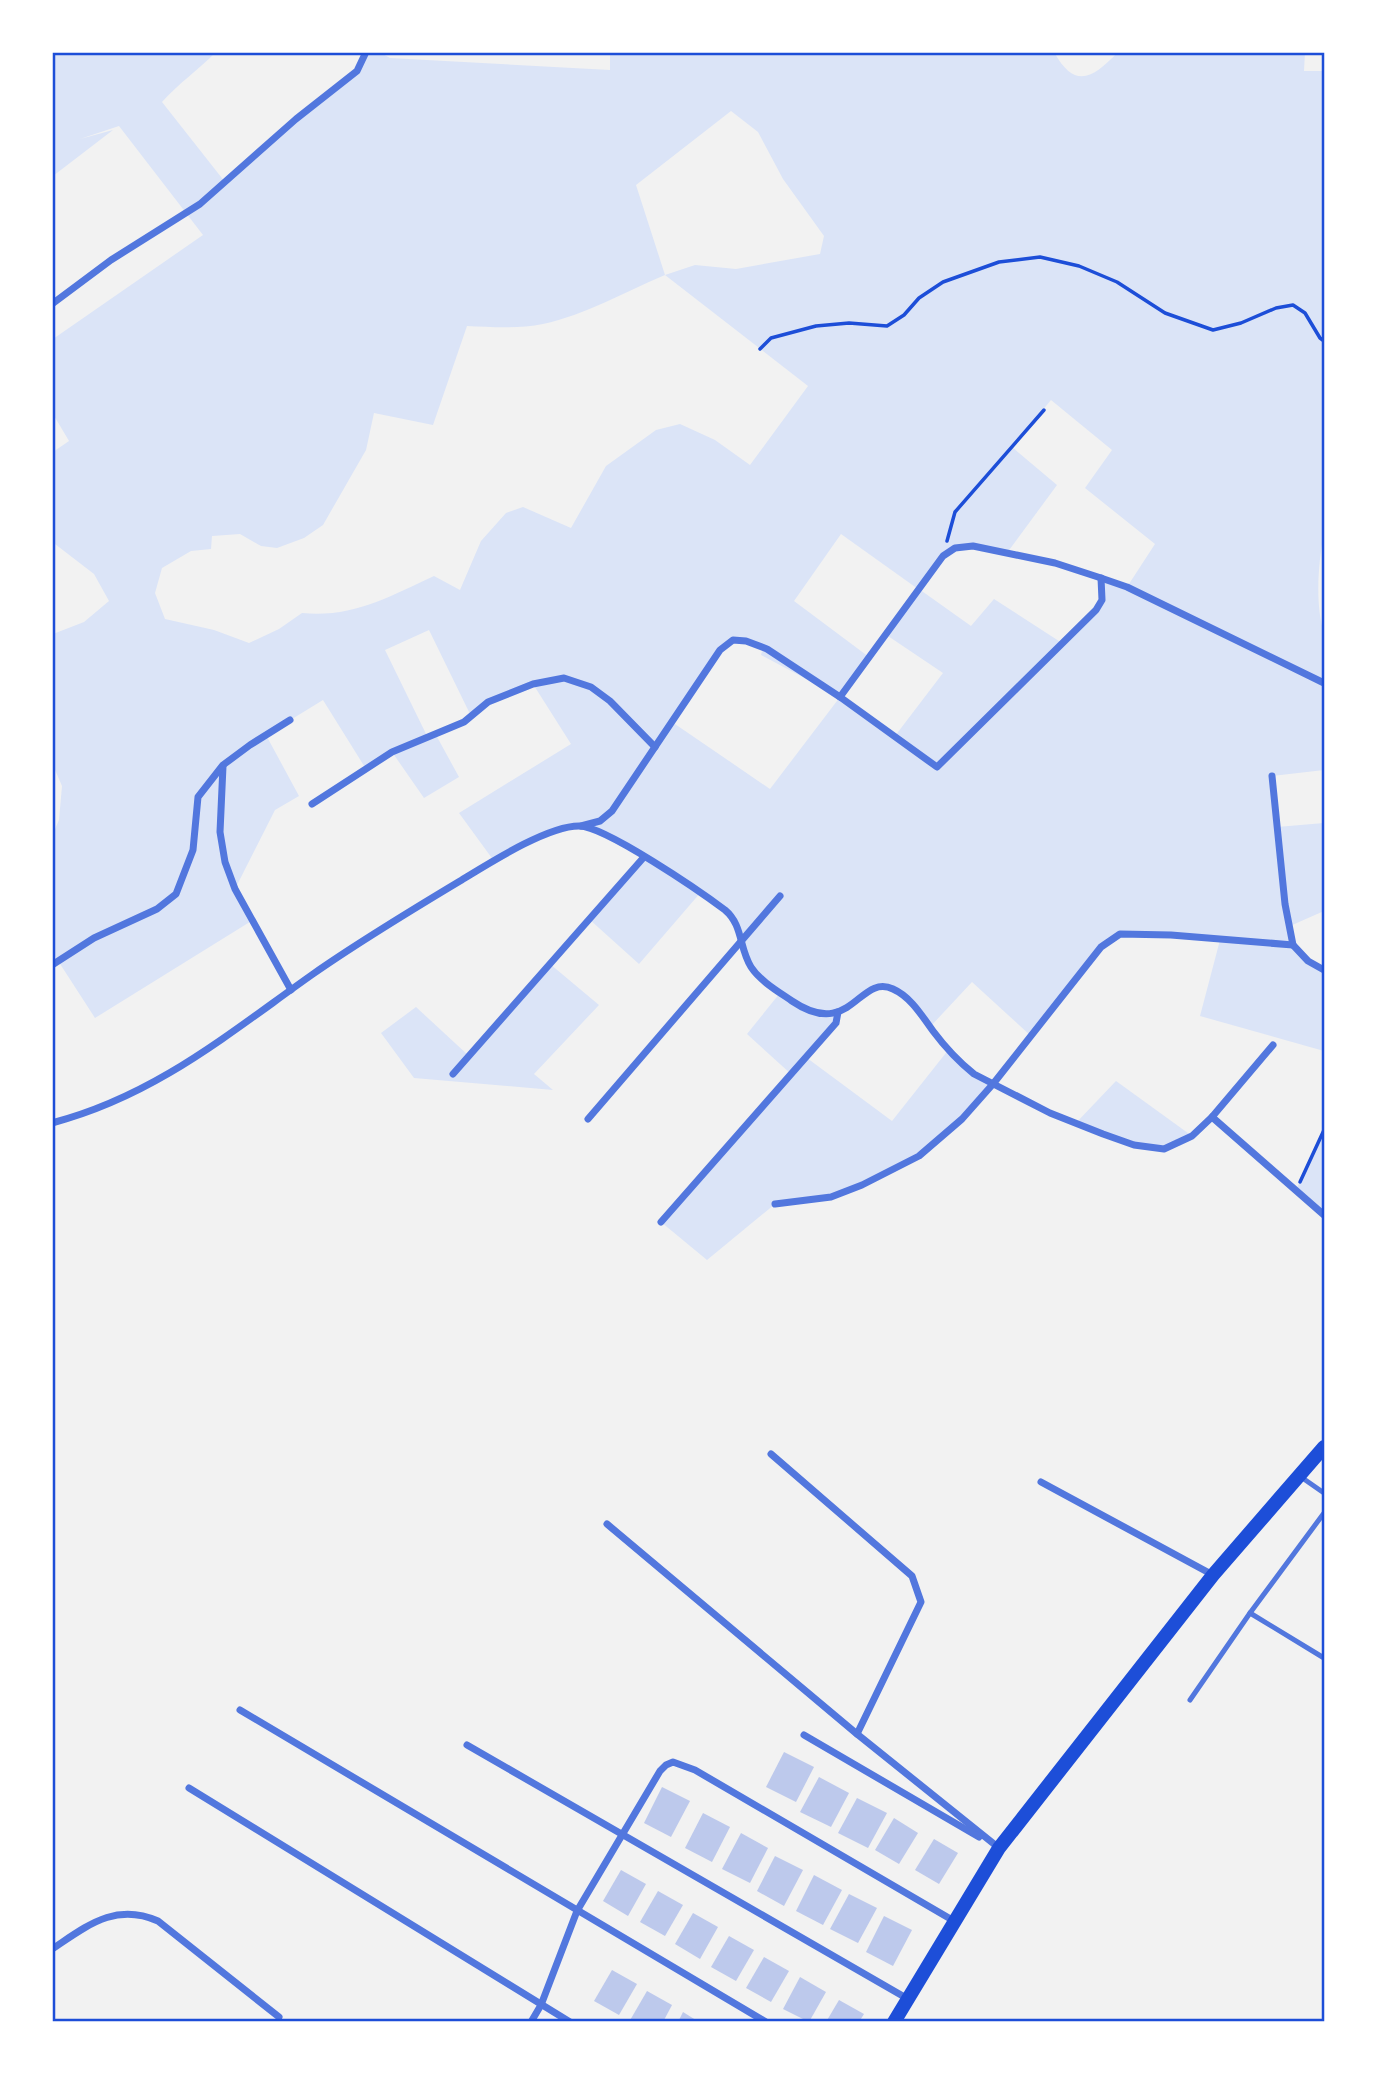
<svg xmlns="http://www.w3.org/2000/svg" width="1377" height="2074" font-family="'Noto Serif',serif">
	<rect width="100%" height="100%" fill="#f2f2f2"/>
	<g fill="#dbe4f7" fill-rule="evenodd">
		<path d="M610,52H1054C1075,90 1093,78 1117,53L1305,52L1304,71H1324V534C1318,563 1315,605 1324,633V753L1322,754L1324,770L1272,776L1277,827L1324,823V911L1290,926L1294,945L1324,970V1051L1200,1016L1220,940L1120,934L1101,947L1031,1036L972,982L930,1027L907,997L882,987L838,1012L839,1017L807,1058L892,1121L949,1049L963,1065L993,1084L962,1119L919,1156L831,1197L775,1204L707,1260L661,1222L791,1074L747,1034L780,993L751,968L735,918L701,892L639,964L589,919L643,857L580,826L554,831L494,861L459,813L571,744L533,684L488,702L471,716L429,630L385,650L428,738L436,735L459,777L424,798L392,752L366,769L323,700L266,735L299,796L275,810L235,889L253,920L95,1018L53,953V834L59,820L62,786L53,765V634L84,622L109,601L94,574L55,544L53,452L69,441L53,414V339L203,235L119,126L80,139L113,130L53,176V53H215C198,70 178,84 162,102L225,182L357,71L366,53H381L390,58L610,70ZM731,111L758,132L783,179L824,236L820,254L736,269L695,265L665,275L636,185ZM665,275L808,386L750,465L715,440L680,424L656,430L606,466L571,528L523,507L506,513L481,541L460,590L434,576C389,597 352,618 302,613L279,629L249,643L214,630L165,619L155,593L162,568L191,551L211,549L212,536L240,534L261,546L277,548L304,538L323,525L366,450L374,413L433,425L467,326C491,327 519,329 543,324C585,315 625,292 665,275ZM1051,400L1112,450L1085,488L1155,544L1127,587L1101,578L1102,600L1062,643L994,599L971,626L919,589L943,556L973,546L1007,553L1057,485L1012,447ZM841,534L918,589L885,634L943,673L895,736L840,697L869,657L794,601ZM733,641L763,648L761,655L840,697L770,789L672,722L720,651Z"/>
		<path d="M550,964L599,1005L534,1074L553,1090L414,1078L381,1033L416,1007L469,1056Z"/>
		<path d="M1116,1081L1192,1136L1164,1149L1134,1145L1076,1123Z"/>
		<path d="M1324,1130V1215L1296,1190Z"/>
	</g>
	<g fill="#bdc9ec">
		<path d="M784,1752L814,1767L796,1802L766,1787Z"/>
		<path d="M819,1777L849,1793L831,1827L800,1812Z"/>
		<path d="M662,1787L690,1801L671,1837L644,1823Z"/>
		<path d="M857,1798L887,1813L868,1848L838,1833Z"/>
		<path d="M703,1813L730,1827L712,1862L685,1848Z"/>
		<path d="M894,1818L918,1833L899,1864L875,1850Z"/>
		<path d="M741,1833L768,1848L750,1883L722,1869Z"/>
		<path d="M934,1839L958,1853L939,1884L915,1870Z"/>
		<path d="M775,1856L803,1870L784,1906L757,1891Z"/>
		<path d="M621,1870L646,1884L628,1916L603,1901Z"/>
		<path d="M814,1875L842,1890L823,1925L796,1911Z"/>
		<path d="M658,1891L683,1905L665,1936L640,1922Z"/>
		<path d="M849,1894L877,1908L858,1943L830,1929Z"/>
		<path d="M693,1913L718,1927L700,1959L675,1944Z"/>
		<path d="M884,1916L912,1930L893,1966L866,1952Z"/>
		<path d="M729,1936L754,1950L736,1981L711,1967Z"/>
		<path d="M764,1957L789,1971L771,2002L746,1988Z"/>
		<path d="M612,1970L637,1984L619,2015L594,2001Z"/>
		<path d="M800,1977L826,1992L809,2022L783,2009Z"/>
		<path d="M647,1991L672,2005L663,2022H629Z"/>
		<path d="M839,2000L864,2014L859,2022H826Z"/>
		<path d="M683,2012L699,2022H678Z"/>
	</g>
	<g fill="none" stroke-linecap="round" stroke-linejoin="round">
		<g stroke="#1d4ed8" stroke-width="3.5">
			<path d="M760,349L771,338L816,326L849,323L887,326L904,315L919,298L943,282L999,262L1040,257L1079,266L1117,282L1165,313L1213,330L1241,323L1276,308L1293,305L1305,313L1320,338L1324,341"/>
			<path d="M947,541L955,512L1044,410"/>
			<path d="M1300,1182L1324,1130"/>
		</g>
		<g stroke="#5277de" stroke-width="5">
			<path d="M1301,1477L1324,1493"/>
			<path d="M1250,1613L1324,1658"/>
			<path d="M1190,1700L1250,1613L1324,1513"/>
		</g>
		<g stroke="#5277de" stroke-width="7">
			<path d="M52,304L111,260L200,204L296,119L357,71L366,52"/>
			<path d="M840,697L943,556L955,548L973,546L1055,563L1101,578L1127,587L1324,683"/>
			<path d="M223,766L220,832L225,862L235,889L291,990"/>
			<path d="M1272,776L1285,904L1293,945L1308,961L1324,970"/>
			<path d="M312,804L392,752L464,722L488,702L533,684L564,678L591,687L610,701L655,747"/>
			<path d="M581,826L600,821L612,811L720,650L733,640L746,641L767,649L840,697L937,767L1096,610L1102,600L1101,578"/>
			<path d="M52,965L94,938L157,909L176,894L193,850L198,797L223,765L250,745L290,720"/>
			<path d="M453,1074L644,857"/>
			<path d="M1212,1117L1324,1215"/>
			<path d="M588,1119L780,896"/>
			<path d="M52,1123C155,1096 228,1034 313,974C360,941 410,911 460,881C488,864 547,826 579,826C605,826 701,892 725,910C743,925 739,948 751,967C760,981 779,992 792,1001C851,1041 859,973 893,989C911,997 922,1016 933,1031C945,1047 959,1062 974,1074L1050,1113L1103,1134L1134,1145L1164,1149L1192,1136L1212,1117L1273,1045"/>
			<path d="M775,1204L831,1197L862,1185L919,1156L962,1119L993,1084L1101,947L1120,934L1171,935L1293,945"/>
			<path d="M661,1222L836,1023L838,1012"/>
			<path d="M771,1454L912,1576L921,1602L857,1734"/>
			<path d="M1041,1482L1213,1575"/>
			<path d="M607,1524L857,1734L999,1848"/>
			<path d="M240,1710L766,2022"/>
			<path d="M804,1735L979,1837"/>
			<path d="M467,1745L908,1999"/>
			<path d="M189,1788L570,2022"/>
			<path d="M52,1949C87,1926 115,1902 158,1921L279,2017"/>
			<path d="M531,2022L541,2005L577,1911L660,1771L666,1765L673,1762L695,1770L954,1921"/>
		</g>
		<path stroke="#1d4ed8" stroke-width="14" d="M894,2022L999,1848L1213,1575L1324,1447"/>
	</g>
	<rect width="1377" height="2074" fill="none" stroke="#ffffff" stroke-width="108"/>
	<rect x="54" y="54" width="1269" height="1966" fill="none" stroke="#1d4ed8" stroke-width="2.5"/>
</svg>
